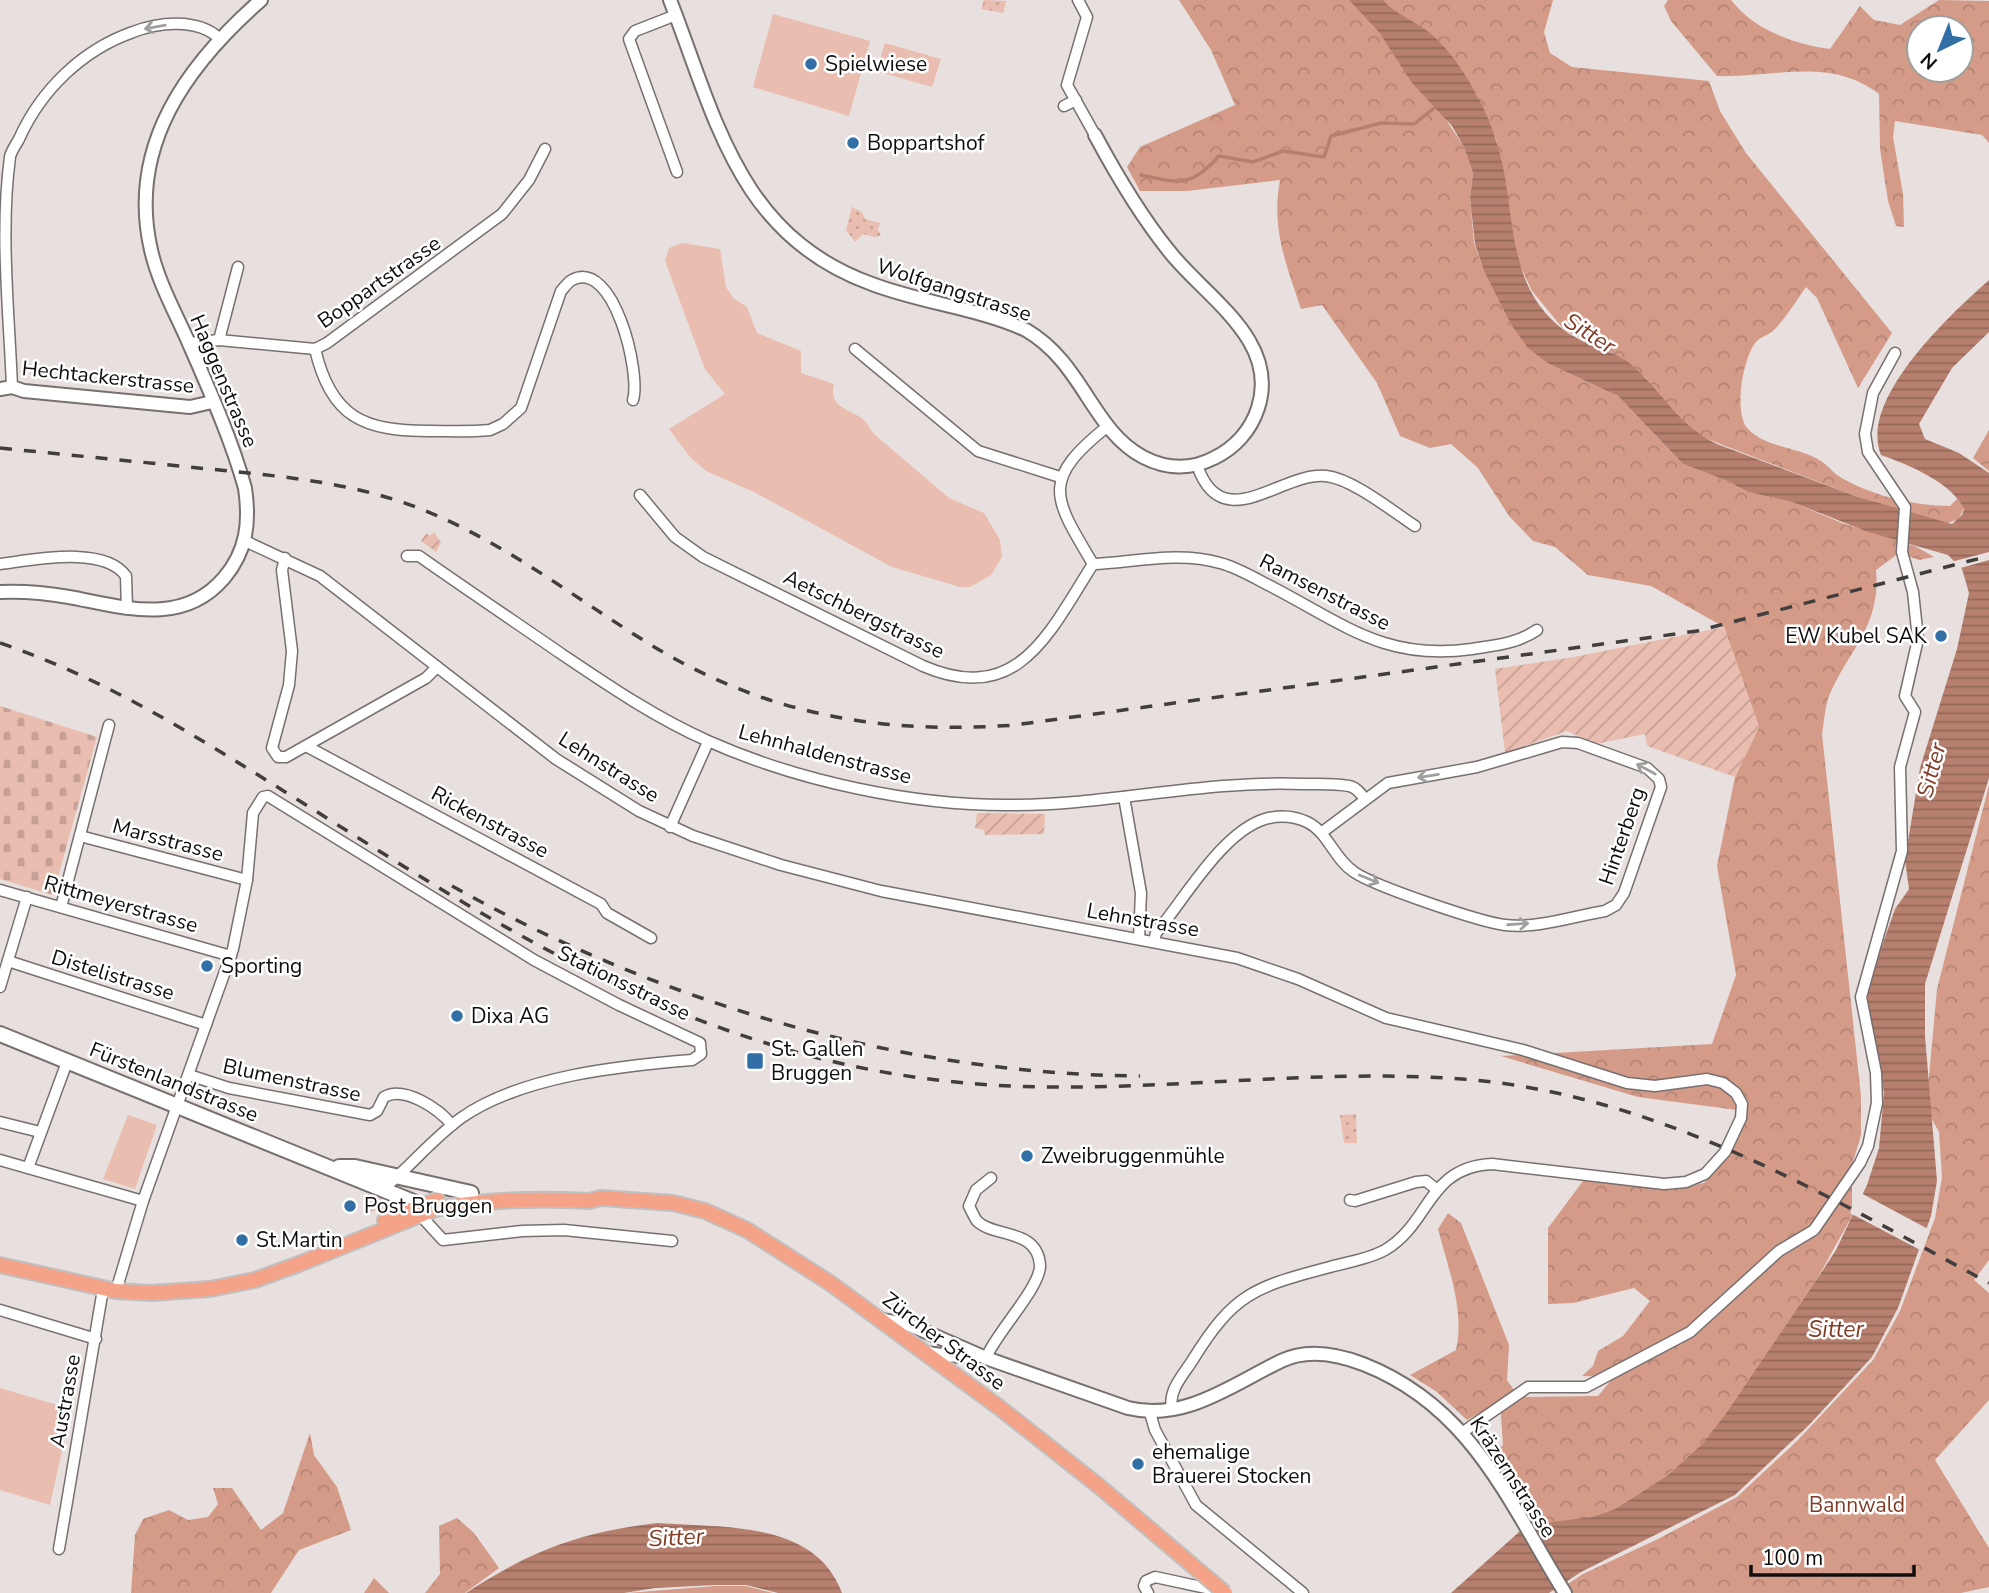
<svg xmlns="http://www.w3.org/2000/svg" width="1989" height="1593" font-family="'Nunito Sans',sans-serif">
	<defs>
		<pattern id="forest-crowns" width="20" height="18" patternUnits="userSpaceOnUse" patternTransform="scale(1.75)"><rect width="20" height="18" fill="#d49b89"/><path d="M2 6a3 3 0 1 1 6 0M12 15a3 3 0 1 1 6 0" fill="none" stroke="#b58475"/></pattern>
		<pattern id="cemetery-stones" width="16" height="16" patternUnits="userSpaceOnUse" patternTransform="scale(1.75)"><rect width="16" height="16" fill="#e9bdaf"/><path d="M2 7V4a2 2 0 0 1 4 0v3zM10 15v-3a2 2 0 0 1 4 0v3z" fill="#c7a195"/></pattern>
		<pattern id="park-dots" width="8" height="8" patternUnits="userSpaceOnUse" patternTransform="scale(1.75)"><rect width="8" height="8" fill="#e9bdaf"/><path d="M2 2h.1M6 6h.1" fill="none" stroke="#c7a195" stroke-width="1.8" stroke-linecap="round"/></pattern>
		<pattern id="garden-furrows" width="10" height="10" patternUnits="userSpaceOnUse" patternTransform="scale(1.75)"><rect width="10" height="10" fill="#e9bdaf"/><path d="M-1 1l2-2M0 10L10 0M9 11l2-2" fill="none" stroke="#c7a195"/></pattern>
		<pattern id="water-rules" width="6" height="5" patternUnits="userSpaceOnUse" patternTransform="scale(1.75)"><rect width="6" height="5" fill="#b7806e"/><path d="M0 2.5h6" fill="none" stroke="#936759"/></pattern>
	</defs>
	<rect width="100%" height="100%" fill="#e8e0de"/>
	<g fill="#e9bdaf">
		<path d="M773,14L870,41L849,116L753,87Z"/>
		<path d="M885,43L941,59L932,87L876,71Z"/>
		<path d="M682,243L720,249L726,287L733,298L747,307L757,333L801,351V373L834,384C829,406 845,408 860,417C868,422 868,427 874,434L949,498L984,513L1000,540L1002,557L991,575L970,587H960L892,567L754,492L706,471L690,457L669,429L725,394L705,369L665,261L669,248Z"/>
		<path d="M128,1115L157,1125L135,1189L103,1179Z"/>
		<path d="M369,1194L382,1200L384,1209L371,1212L366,1195Z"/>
		<path d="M0,1388L71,1409L50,1505L0,1490Z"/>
	</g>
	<g fill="url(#forest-crowns)" fill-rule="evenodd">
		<path d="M1179,0H1553L1544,32L1550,53L1572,67L1709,81L1720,111L1746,153L1892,333L1858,388L1817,298L1806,287C1796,301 1786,318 1774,330C1769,335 1760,337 1756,342C1743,357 1733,413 1748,429C1766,448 1799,447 1821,461C1827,465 1832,471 1837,475C1868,495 1914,506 1950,506L1957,499L1964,507L1959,519L1945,524L1855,496L1697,435L1684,425L1645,377L1603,347L1565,331L1532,291L1516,257L1496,139L1476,93L1441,112L1464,147L1473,173L1470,199L1474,243L1484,271L1510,323L1549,364L1618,396L1683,464L1725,480L1748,492L1792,502L1842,523L1915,546L1934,557L1919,560L1899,553L1876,570C1881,627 1849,649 1829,696C1825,707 1824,722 1822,734L1861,1096V1135L1852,1165V1216L1817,1279L1724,1416L1701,1445L1668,1475L1615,1509L1592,1517L1526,1529L1483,1459L1503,1445L1500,1402L1467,1420L1437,1392L1410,1375L1456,1350C1465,1310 1448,1268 1438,1229L1448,1213L1461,1223L1509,1345L1507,1380L1519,1397L1598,1396L1614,1377L1582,1376L1593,1366L1598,1351L1623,1336L1650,1301L1634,1288L1573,1303L1548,1304V1228L1586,1177L1681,1187L1704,1183L1729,1157L1741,1133L1737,1110L1638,1097L1501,1056L1712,1044L1736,975L1717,866L1735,777L1759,727L1724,627L1651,586L1588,575L1555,547L1533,541L1509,516L1478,468L1451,444L1430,448L1400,436L1377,383L1322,305L1301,309C1286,263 1271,229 1280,180L1187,191H1140L1127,167L1140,147L1235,105L1211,50Z"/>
		<path d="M1668,0H1731C1754,30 1794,44 1830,49L1860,6L1874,20L1900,25L1939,0L1989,1V143L1982,135L1895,121L1893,137L1903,194L1904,227L1896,226L1888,201L1880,149L1879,94C1830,56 1773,78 1717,76L1671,21L1664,6ZM1919,28H1961V70H1919Z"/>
		<path d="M1989,430V471L1973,458Z"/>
		<path d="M1989,785V1260L1974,1280L1989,1293V1400L1935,1460L1989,1548V1587L1961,1593H1554L1583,1574L1658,1539L1737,1497L1797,1441L1873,1360L1900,1311L1935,1218L1942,1177L1939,1132L1926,1109L1937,989Z"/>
		<path d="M310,1433L314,1455L337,1487L351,1530L299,1550L271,1593H131L135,1535L143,1519L169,1510L188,1520L208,1517L218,1504L213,1488H232L261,1530L283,1513Z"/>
		<path d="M457,1518L474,1533L499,1568L465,1593H425L440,1574L439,1526Z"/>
		<path d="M374,1578L389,1593H364Z"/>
		<path d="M715,1586H746L773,1593H627Z"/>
	</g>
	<path fill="url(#cemetery-stones)" d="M0,706L97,737L53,895L0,879Z"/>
	<g fill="url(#park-dots)">
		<path d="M984,0L1006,1L1003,13L981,9Z"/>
		<path d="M852,207L862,212L865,219L880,223L878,230L881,235L875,237L863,234L855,242L846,230Z"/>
		<path d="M1356,1114L1357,1143H1344L1340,1115Z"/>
	</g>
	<g fill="url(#garden-furrows)">
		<path d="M434,532L441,543L436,552L421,541L426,533L430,536Z"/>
		<path d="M1724,627L1759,727L1735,777L1647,746L1645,734L1596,744L1567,731L1505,753L1495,669L1574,657Z"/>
		<path d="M977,813L1045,814L1044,834L985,835L984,830L975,828Z"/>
	</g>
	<g fill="url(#water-rules)">
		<path d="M1349,0H1383C1396,15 1414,20 1430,33C1449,49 1463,70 1475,92C1489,116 1497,140 1503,167C1515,226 1510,291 1565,331C1586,346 1612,349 1632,365C1662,391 1679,427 1717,444L1855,496L1952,524L1962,515L1964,509C1951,482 1909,465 1881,455C1858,399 1952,313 1989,280V332L1952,368L1919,424L1925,439L1959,453L1989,473V778L1925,984V1036L1937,1181L1931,1216L1898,1308L1872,1357L1809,1425L1735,1495L1581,1572L1549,1593H1451L1519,1532L1552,1522L1592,1517L1615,1509L1668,1475L1701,1445L1724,1416L1817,1279L1836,1250L1867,1185L1879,1148L1884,1093L1867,998L1870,980L1895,909L1909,889L1905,860L1920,768L1957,649L1969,593L1962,569L1948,555L1868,532L1792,502L1748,492L1725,480L1683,464L1618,396L1549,364L1528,348L1510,323L1484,271L1475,244L1470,199L1473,173L1464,147L1452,126L1412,83L1379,32Z"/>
		<path d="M657,1523C722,1528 815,1520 842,1593H778L746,1585H715L655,1588L624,1593H466C530,1551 580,1532 657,1523Z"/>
	</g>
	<g fill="#e8e0de">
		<path d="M1989,552V560L1957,569L1951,562Z"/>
		<path d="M1859,1192L1930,1230L1922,1251L1850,1213Z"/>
	</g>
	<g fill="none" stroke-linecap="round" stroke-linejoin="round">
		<path stroke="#b7806e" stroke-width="3.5" d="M1141,175C1180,184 1191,187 1219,156L1253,162L1283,151L1324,157L1331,136L1381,123L1414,124L1438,105"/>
		<defs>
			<g id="minor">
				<path d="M1078,0L1087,17L1067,85L1095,135"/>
				<path d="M676,15L635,31L629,39L677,172"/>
				<path d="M1064,106L1076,100"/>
				<path d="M219,340L238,267"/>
				<path d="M189,343L219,340L315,349L327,343L502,214L529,180L545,149"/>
				<path d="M315,349C331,418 364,431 430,431C450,431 470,432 490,430L503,424L521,408L561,291C564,288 568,282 572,280C614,258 641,373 633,400"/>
				<path d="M855,349L978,451L1060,477"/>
				<path d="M12,387C9,312 0,231 10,157C11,151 16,145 19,139C41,90 82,50 133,32C159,22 197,18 219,38"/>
				<path d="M1197,465C1222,539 1282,471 1326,476C1353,479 1392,511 1415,526"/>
				<path d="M640,495L675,537L703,557L923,666C1018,707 1049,633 1093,564C1053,497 1040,480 1108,426"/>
				<path d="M245,541L320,576L556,759L639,811L693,836L781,865L881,891L1237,958L1298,979L1386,1018L1523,1050L1627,1083L1655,1086L1707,1079L1723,1083L1736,1093L1742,1104L1741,1118L1725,1152L1705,1174L1686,1182L1664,1184L1492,1164C1427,1167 1431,1223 1385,1250C1369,1259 1348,1262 1330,1267C1254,1287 1234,1293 1192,1361C1183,1375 1168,1391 1172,1408"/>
				<path d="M407,556H419C466,589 515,622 563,655C609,686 656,718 708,741C798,781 913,806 1012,805C1109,805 1204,780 1302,784C1317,784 1334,783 1349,786C1356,787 1361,794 1365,799"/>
				<path d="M285,558L282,570L292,651L289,685L272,748L278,757H286L426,678L437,667"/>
				<path d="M0,564C33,560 104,545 126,576L127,609"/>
				<path d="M1093,564C1135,562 1179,551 1220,563C1239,568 1256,579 1274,588C1345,625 1386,661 1472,649C1496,645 1516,644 1537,630"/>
				<path d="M306,746L601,904L607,913L651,938"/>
				<path d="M1124,797L1141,893L1139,939"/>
				<path d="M670,827L708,742"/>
				<path d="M80,836L247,880"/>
				<path d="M0,890L231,956"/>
				<path d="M61,907L109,725"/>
				<path d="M1154,941L1156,933C1184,900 1222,832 1265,819C1279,815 1294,816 1307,822C1328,832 1334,859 1354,872C1374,886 1480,922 1505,925C1536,929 1574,916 1605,911L1616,905L1624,893L1661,787L1659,779L1647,768L1578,743L1562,742L1477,767L1388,783L1321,833"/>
				<path d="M8,961L206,1025"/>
				<path d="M0,987L27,897"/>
				<path d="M189,1075L229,1088L370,1115L377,1111L384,1097C404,1085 439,1109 452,1125"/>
				<path d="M0,1122L40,1132"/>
				<path d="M0,1160L143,1201"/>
				<path d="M28,1168L67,1062"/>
				<path d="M1350,1200L1355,1201L1416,1182L1426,1181L1436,1189"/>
				<path d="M421,1216L443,1240L522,1231L564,1230L672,1241"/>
				<path d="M116,1291L143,1201L233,949L247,880L253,813L263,797L268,796L534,960L619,1005L700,1043L701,1054L692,1060C619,1066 521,1076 461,1118C435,1137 414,1162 390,1183L366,1177"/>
				<path d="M0,1310L96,1339"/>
				<path d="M986,1358C995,1334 1041,1287 1040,1265C1037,1228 994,1238 977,1221C974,1217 971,1210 969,1206L976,1190L991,1178"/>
				<path d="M1150,1413L1155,1430L1196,1505L1303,1593"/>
				<path d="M1463,1432L1528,1387H1586L1690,1332L1779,1251L1814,1230L1860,1163L1868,1146L1877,1103L1876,1073L1861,997L1902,851L1900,767L1915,712L1905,696L1918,639L1913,592L1902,552L1905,507L1868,452L1865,434L1873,393L1895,353"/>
				<path d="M59,1549L103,1289"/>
				<path d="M1148,1593L1144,1586L1146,1581L1155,1577L1220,1591"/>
			</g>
			<g id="tertiary">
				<path d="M670,0C716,118 738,236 872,284C922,303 977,308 1026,330C1083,363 1092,430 1143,457C1166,469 1191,470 1214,458C1235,448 1251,430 1258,408C1280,340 1205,297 1169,251C1140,215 1117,176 1095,135"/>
				<path d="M0,389L12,387L24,391L190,407L212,402"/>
				<path d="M0,592C23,591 46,593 69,597C123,607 182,627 224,578C247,551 250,522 245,488C231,438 208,387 187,339C174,310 158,281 151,250C127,146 187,65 261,0"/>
				<path d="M883,1320L910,1325L986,1358L1128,1408C1185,1422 1233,1384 1281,1361C1308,1348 1337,1354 1363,1364C1471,1406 1508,1501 1565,1593"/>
				<path d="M926,1353C943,1356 958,1355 975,1357"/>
			</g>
			<g id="secondary">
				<path d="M0,1034L421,1205"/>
				<path d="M339,1167H355L471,1193"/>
			</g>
			<g id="primary">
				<path d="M385,1220L437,1200"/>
				<path d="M0,1265L116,1291L151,1293L210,1289L255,1280L299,1264L435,1209C487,1199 536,1198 589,1201L601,1198L673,1203L705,1211L747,1230L830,1283L1000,1408"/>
			</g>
		</defs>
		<use href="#minor" stroke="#77706e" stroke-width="13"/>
		<use href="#tertiary" stroke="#77706e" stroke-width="16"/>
		<use href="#secondary" stroke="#77706e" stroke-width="18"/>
		<use href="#primary" stroke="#c1c0c0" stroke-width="18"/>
		<use href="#minor" stroke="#fff" stroke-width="10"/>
		<use href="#tertiary" stroke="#fff" stroke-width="12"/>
		<use href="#secondary" stroke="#fff" stroke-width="14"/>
		<use href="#primary" stroke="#f4a388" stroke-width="14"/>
		<g stroke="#413e3d" stroke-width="3.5" stroke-dasharray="12 12" stroke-linecap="butt">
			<path d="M0,448C70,455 140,462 209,469C279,476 350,482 416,507C499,539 568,593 643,640C760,714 879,735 1015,725L1697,631L1989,556"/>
			<path d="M0,643C110,680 205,742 303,803C452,897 598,992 769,1044C861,1073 958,1087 1054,1087C1190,1088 1326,1069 1462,1079C1656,1094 1822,1193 1989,1283"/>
			<path d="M452,886C662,1003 899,1074 1140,1076"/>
		</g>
		<defs>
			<path id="primary-bridge" d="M1000,1408L1100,1487L1225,1593"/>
		</defs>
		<use href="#primary-bridge" stroke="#c1c0c0" stroke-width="18" stroke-linecap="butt"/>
		<use href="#primary-bridge" stroke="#f4a388" stroke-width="14"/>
	</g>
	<defs><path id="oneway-shaft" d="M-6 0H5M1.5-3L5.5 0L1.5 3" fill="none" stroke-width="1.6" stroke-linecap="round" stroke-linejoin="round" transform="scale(1.75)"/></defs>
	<g stroke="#9f9f9e">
		<use href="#oneway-shaft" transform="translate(155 27) rotate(170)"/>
		<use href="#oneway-shaft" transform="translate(1646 769) rotate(-151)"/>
		<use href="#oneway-shaft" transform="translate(1428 776) rotate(171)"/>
		<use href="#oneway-shaft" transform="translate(1369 879) rotate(22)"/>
		<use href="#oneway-shaft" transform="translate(1518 924) rotate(-4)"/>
	</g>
	<g fill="#316fa6" stroke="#fff" stroke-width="2.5">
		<circle cx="811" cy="64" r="7"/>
		<circle cx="853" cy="143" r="7"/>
		<circle cx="1941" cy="636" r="7"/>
		<circle cx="207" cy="966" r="7"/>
		<circle cx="457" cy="1016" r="7"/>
		<rect x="746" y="1052" width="18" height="18" rx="3.5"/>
		<circle cx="1027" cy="1156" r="7"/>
		<circle cx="350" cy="1206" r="7"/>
		<circle cx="242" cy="1240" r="7"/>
		<circle cx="1138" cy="1464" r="7"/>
	</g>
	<g text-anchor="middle" stroke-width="5" stroke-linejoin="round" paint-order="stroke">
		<g font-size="21" fill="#100e0d" stroke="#fff" text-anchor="start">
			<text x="825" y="71">Spielwiese</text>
			<text x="867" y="150">Boppartshof</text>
			<text x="1927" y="643" text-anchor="end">EW Kubel SAK</text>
			<text x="221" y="973">Sporting</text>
			<text x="471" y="1023">Dixa AG</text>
			<text x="771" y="1056">St. Gallen<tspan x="771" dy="24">Bruggen</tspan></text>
			<text x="1041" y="1163">Zweibruggenmühle</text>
			<text x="364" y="1213">Post Bruggen</text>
			<text x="256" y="1247">St.Martin</text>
			<text x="1152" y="1459">ehemalige<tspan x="1152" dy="24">Brauerei Stocken</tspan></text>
		</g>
		<g font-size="21" fill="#100e0d" stroke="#fff">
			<text transform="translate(379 282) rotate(-35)" y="7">Boppartstrasse</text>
			<text transform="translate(954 290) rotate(18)" y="7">Wolfgangstrasse</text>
			<text transform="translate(108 377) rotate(6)" y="7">Hechtackerstrasse</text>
			<text transform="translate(224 381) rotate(67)" y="7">Haggenstrasse</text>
			<text transform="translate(1325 592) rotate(27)" y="7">Ramsenstrasse</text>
			<text transform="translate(864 614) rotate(26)" y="7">Aetschbergstrasse</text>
			<text transform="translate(825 754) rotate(15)" y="7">Lehnhaldenstrasse</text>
			<text transform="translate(609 767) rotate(32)" y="7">Lehnstrasse</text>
			<text transform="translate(490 822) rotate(28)" y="7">Rickenstrasse</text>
			<text transform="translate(1622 836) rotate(-71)" y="7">Hinterberg</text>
			<text transform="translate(168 840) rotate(15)" y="7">Marsstrasse</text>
			<text transform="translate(121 904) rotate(16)" y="7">Rittmeyerstrasse</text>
			<text transform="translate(1143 920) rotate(10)" y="7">Lehnstrasse</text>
			<text transform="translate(113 975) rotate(17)" y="7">Distelistrasse</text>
			<text transform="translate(624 983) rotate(26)" y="7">Stationsstrasse</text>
			<text transform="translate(292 1080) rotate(12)" y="7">Blumenstrasse</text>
			<text transform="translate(174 1082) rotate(22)" y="7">Fürstenlandstrasse</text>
			<text transform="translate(944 1341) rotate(37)" y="7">Zürcher Strasse</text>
			<text transform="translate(65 1401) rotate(-80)" y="7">Austrasse</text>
			<text transform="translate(1513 1477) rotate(57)" y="7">Kräzernstrasse</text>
		</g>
		<g font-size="21" fill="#813a23" stroke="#fff">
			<text x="1857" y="1512">Bannwald</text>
		</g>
		<g font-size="23" font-style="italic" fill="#823b25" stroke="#fff">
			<text transform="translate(1590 333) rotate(32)" y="8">Sitter</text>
			<text transform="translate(1931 770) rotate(-75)" y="8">Sitter</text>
			<text x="1836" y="1337">Sitter</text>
			<text transform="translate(676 1537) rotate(-3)" y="8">Sitter</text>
		</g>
	</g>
	<g transform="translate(1940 49) rotate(223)"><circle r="33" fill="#ffffff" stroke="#9f9f9e" stroke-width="2"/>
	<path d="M0-5L12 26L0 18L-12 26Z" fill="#316fa6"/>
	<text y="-10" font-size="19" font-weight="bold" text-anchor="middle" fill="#100e0d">N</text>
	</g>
	<path d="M1751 1565v10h163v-10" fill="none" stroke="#100e0d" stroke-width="3.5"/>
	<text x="1762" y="1565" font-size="21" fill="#100e0d" stroke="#ffffff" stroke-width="5" paint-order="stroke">100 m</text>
</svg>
